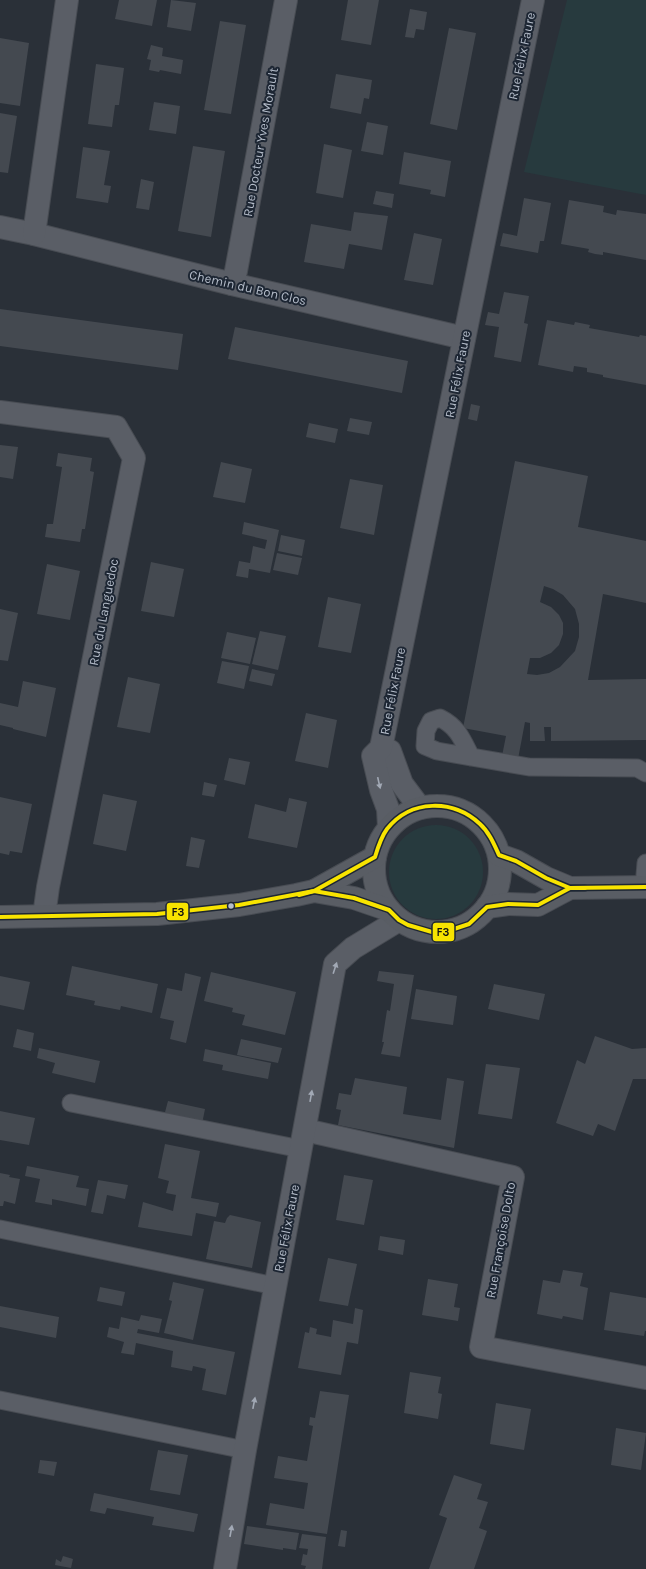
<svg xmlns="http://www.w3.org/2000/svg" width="646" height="1569" font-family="Karla,sans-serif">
	<rect width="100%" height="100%" fill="#2a3038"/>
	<g fill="#273a3e">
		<path d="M567,0H646V195L524,172Z"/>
		<circle cx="436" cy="872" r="47"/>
	</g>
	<g fill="#444950" fill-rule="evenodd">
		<path d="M119,0H157L152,26L115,19Z"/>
		<path d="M171,0L196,3L191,31L167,27Z"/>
		<path d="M348,0H379L371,45L341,40Z"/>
		<path d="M410,9L427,12L424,30L416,29L414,38L405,37Z"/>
		<path d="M220,21L246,25L231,114L204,110Z"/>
		<path d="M449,28L476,33L457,130L430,124Z"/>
		<path d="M0,38L29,43L20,106L0,103Z"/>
		<path d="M151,45L163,48L162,56L183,60L181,74L160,70L159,72L149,70L151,60L147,59Z"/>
		<path d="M96,64L124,68L119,105H115L112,127L88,124Z"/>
		<path d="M336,74L372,80L369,99L364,98L361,114L330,108Z"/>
		<path d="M154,102L180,106L176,134L149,130Z"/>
		<path d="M0,113L17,116L8,173L0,172Z"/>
		<path d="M367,122L388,126L383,155L361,151Z"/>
		<path d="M324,144L352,150L343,198L316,193Z"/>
		<path d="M193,146L225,151L211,237L178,231Z"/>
		<path d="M83,147L110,151L104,185L111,186L108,203L76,198Z"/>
		<path d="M404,152L451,161L445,197L430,194L431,190L399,184Z"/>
		<path d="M141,179L154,182L149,210L136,208Z"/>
		<path d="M376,191L394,194L392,208L373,204Z"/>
		<path d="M524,198L551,203L544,241H540L538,253L500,246L503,233L517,236Z"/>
		<path d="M569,200L604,206L603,212L616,215L617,210L646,214V260L603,252V255L595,254L588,252L589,249L561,244Z"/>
		<path d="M354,212L388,216L382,250L349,244L344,269L304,262L311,224L351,231Z"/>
		<path d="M414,233L442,239L433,285L404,280Z"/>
		<path d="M504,292L529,296L524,323L528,324L521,362L494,357L499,327L485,325L488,312L499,314Z"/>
		<path d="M0,309L183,334L178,370L0,346Z"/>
		<path d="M547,320L574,325L575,322L590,325L589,328L639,337L640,335L646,336V385L603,377V375L587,372V368L574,366L573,372L538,365Z"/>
		<path d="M235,327L408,361L402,393L228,359Z"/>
		<path d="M471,404L480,406L477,421L468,419Z"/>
		<path d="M350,418L372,422L369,435L347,431Z"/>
		<path d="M309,423L338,429L335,443L306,437Z"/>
		<path d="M0,445L18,447L13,479L0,477Z"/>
		<path d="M58,453L92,458L90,471L94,472L85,529H82L80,542L45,537L47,524H53L62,467L56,466Z"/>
		<path d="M515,461L588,476L578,527L646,541V603L603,594L588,680L646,679V740L551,741V727H544L545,741H530V723L525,722L518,759L502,756L506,736L463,728ZM544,586L553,589L563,595L575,609L579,624V637L575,651L560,667L549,673L537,675L527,674L530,658H540L551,653L559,645L563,634V623L559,615L551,607L540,602Z"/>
		<path d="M221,462L252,469L245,503L213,497Z"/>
		<path d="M350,479L383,485L374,535L340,528Z"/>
		<path d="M244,522L279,530L270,573L249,569L248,578L236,576L239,561L250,563L253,546L265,549L267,540L242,534Z"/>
		<path d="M281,535L305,540L302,556L278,551Z"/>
		<path d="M277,553L302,558L298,575L273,570Z"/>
		<path d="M151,562L184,569L174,617L141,611Z"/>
		<path d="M47,564L80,571L70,620L37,614Z"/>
		<path d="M328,597L361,604L351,653L318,647Z"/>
		<path d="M0,609L18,613L8,661L0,660Z"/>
		<path d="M260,631L286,636L278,670L252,664Z"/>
		<path d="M227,632L256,638L250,664L221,658Z"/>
		<path d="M222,661L249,666L244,689L217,683Z"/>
		<path d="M252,669L275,674L272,686L249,681Z"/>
		<path d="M128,677L160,684L150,733L117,727Z"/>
		<path d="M23,681L56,688L46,737L13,729V728L0,725V703L18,707Z"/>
		<path d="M306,713L337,720L328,768L295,761Z"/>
		<path d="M229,758L250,762L245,785L224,780Z"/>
		<path d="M204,782L217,785L214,797L202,795Z"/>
		<path d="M103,794L137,801L126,851L93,844Z"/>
		<path d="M0,797L32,804L22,853L10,851L9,855L0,853Z"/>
		<path d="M289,798L307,802L297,848L248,838L255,804L286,812Z"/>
		<path d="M191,837L205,840L199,868L186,866Z"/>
		<path d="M72,966L158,984L152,1013L121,1006L120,1010L94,1005L95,1001L66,995Z"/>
		<path d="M379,971L414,975L400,1057L381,1054L384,1042H382L387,1010L390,1011L394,984L377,981Z"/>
		<path d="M211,972L296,992L285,1035L242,1025L245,1015L232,1012L233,1008L204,1001Z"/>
		<path d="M185,973L201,977L186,1043L170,1039L174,1021L160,1018L167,988L182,991Z"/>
		<path d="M0,976L30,982L24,1010L0,1005Z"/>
		<path d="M494,984L545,994L539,1020L488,1009Z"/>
		<path d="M416,989L457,996L453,1025L411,1019Z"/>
		<path d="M17,1029L34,1033L31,1051L13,1047Z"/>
		<path d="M595,1036L632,1049L646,1048V1079H633L615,1131L598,1124L593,1136L556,1123L577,1060L585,1064Z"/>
		<path d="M241,1039L282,1048L278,1063L237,1055Z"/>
		<path d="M39,1048L100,1061L95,1083L52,1073L55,1063L37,1058Z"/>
		<path d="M205,1049L271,1063L268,1079L222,1070L223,1065L203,1061Z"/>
		<path d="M486,1064L520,1068L512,1119L478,1114Z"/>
		<path d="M355,1078L407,1087L403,1114L441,1120L447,1078L464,1081L454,1148L338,1125L341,1110L336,1109L339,1093L351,1095Z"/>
		<path d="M168,1101L205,1109L202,1124L164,1116Z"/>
		<path d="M0,1111L35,1118L29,1145L0,1140Z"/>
		<path d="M165,1144L200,1151L191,1198L219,1203L216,1217L196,1213L192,1236L138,1227L143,1202L173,1211L176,1195L166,1193L169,1181L158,1178Z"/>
		<path d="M27,1166L79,1176L76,1187L89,1189L86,1206L52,1199V1205L35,1202L40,1179L25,1176Z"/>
		<path d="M0,1173L10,1175L9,1177L20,1179L15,1204L4,1201L3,1206H0Z"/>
		<path d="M344,1175L373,1180L364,1225L336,1220Z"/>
		<path d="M98,1180L128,1185L125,1199L107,1195L103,1214L91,1212Z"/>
		<path d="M230,1215L261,1222L252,1268L206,1259L214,1221L225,1223L227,1218Z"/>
		<path d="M380,1236L405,1240L403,1255L378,1250Z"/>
		<path d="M328,1258L357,1264L348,1306L319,1301Z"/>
		<path d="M563,1270L583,1273L580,1286L588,1288L583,1320L563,1316L562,1319L537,1314L543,1280L560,1283Z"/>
		<path d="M428,1279L458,1284L454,1307L460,1308L458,1321L422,1315Z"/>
		<path d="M173,1282L204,1289L193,1340L164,1333L172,1301L169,1300Z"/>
		<path d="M100,1287L125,1292L122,1306L97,1301Z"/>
		<path d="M610,1292L646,1298V1331H645L644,1336L604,1330Z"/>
		<path d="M0,1306L59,1317L56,1338L0,1327Z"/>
		<path d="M355,1308L363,1310L358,1344L347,1342L341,1375L298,1368L305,1332L309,1333L310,1327L317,1329L316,1334L331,1337L333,1320L353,1324Z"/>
		<path d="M141,1315L162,1319L159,1333L138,1329L137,1333L235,1352L226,1395L202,1390L206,1369L193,1366L192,1371L171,1367L173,1351L136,1343L134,1355L121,1353L124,1342L107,1337L109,1327L119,1329L121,1317L139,1321Z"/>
		<path d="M410,1372L441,1377L438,1393L442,1394L438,1419L404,1413Z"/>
		<path d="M320,1391L349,1395L327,1534L266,1525L270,1503L304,1509L308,1483L274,1478L278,1456L307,1461L313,1426L309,1425L310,1417L315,1418Z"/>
		<path d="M496,1403L531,1409L524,1450L490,1444Z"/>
		<path d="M616,1428L646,1433L641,1470L611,1465Z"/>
		<path d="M158,1450L188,1455L180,1495L150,1490Z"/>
		<path d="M40,1460L57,1462L54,1476L38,1473Z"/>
		<path d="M454,1475L482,1484L477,1499L488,1502L479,1528L487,1531L474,1569H429L447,1518L439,1515Z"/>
		<path d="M94,1493L198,1514L194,1532L152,1525L154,1517L107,1508L105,1514L90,1511Z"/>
		<path d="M247,1526L299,1533L296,1550L283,1548V1550L244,1544Z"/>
		<path d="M341,1530L347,1531L345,1547L338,1546Z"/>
		<path d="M302,1534L326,1537L322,1569H305L306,1566L301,1565L303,1554L307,1555L308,1549L299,1548Z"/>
		<path d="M63,1556L73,1559L71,1568L55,1565L56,1559L61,1562Z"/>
	</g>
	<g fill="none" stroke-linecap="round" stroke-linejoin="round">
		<defs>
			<g id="service">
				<path d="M471,757C462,739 458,727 440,718L431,721L426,731L425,746L437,751L529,767L637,768L646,773"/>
				<path d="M644,887L646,863"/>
				<path d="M71,1103L301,1149"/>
				<path d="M0,1229L275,1286"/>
				<path d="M0,1400L245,1450"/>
			</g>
			<g id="minor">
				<path d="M0,227L34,234L232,284L464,338"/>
				<path d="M34,234L67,0"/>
				<path d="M232,284L236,271L286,0"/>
				<path d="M0,412L116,427L134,458L48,887L44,916"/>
				<path d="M381,748L390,751L402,784L420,808"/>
				<path d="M389,827L388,809L381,790L373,756L381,748L533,0"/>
				<path d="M305,1130L513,1177L481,1347L646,1378"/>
				<path d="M225,1569L245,1450L335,964L353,948L399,920"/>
			</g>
			<g id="secondary">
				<circle cx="437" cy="869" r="63"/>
				<path d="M499,855L516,861L546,878L570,888"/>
				<path d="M314,891L354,898L389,910"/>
				<path d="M487,907L508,904L538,905L570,888L646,887"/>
				<path d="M0,917L157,914L239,905L296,895L314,891L375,857"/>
			</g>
		</defs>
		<use href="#service" stroke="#484c53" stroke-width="19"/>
		<use href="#minor" stroke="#484c53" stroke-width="24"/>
		<use href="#secondary" stroke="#484c53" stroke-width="24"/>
		<use href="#service" stroke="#5a5e66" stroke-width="17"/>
		<use href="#minor" stroke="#5a5e66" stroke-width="22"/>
		<use href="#secondary" stroke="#595d64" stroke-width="22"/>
		<defs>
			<g id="bus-1">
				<path d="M299,895L314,891L354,898L389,910L399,920L408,925L432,932H445L469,924L487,907L508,904L538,905L570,888H585"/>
				<path d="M0,917L157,914L239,905L314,891L375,857C378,847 381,837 387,829C411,799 453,799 480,824C489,832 494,844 499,855L516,861L546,878L570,888L646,887"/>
			</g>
		</defs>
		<use href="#bus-1" stroke="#1d2633" stroke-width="7"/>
		<use href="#bus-1" stroke="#f8e400" stroke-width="4"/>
	</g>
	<defs><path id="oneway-solid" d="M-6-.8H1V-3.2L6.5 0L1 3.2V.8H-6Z"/></defs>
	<g fill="#a2a9b5">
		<use href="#oneway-solid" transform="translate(379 783) rotate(77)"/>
		<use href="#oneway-solid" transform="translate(335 968) rotate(-72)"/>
		<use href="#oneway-solid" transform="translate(311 1096) rotate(-80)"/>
		<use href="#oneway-solid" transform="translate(254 1403) rotate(-79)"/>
		<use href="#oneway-solid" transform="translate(231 1531) rotate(-80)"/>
	</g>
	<circle fill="#b4bcc9" stroke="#1d2633" stroke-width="1.5" cx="231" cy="906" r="3.5"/>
	<g text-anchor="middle" stroke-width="4" stroke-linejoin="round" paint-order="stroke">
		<g font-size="13" fill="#b4bcc9" stroke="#1d2633">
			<text transform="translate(521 56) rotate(-78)" y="5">Rue Félix Faure</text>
			<text transform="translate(260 142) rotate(-80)" y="5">Rue Docteur Yves Morault</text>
			<text transform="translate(248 287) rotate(13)" y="5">Chemin du Bon Clos</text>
			<text transform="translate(457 374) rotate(-79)" y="5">Rue Félix Faure</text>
			<text transform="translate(103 612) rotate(-79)" y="5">Rue du Languedoc</text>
			<text transform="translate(392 691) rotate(-79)" y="5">Rue Félix Faure</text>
			<text transform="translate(286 1228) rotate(-79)" y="5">Rue Félix Faure</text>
			<text transform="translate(500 1240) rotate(-80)" y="5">Rue Françoise Dolto</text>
		</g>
	</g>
	<g stroke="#1d2633" stroke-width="1.5">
		<rect x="166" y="902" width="23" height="19" rx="4" fill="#f8e400"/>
		<rect x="432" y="922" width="23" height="20" rx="4" fill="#f8e400"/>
	</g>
	<g font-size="11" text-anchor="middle" font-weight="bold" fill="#111">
		<text x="178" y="916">F3</text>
		<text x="443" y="936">F3</text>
	</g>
</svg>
